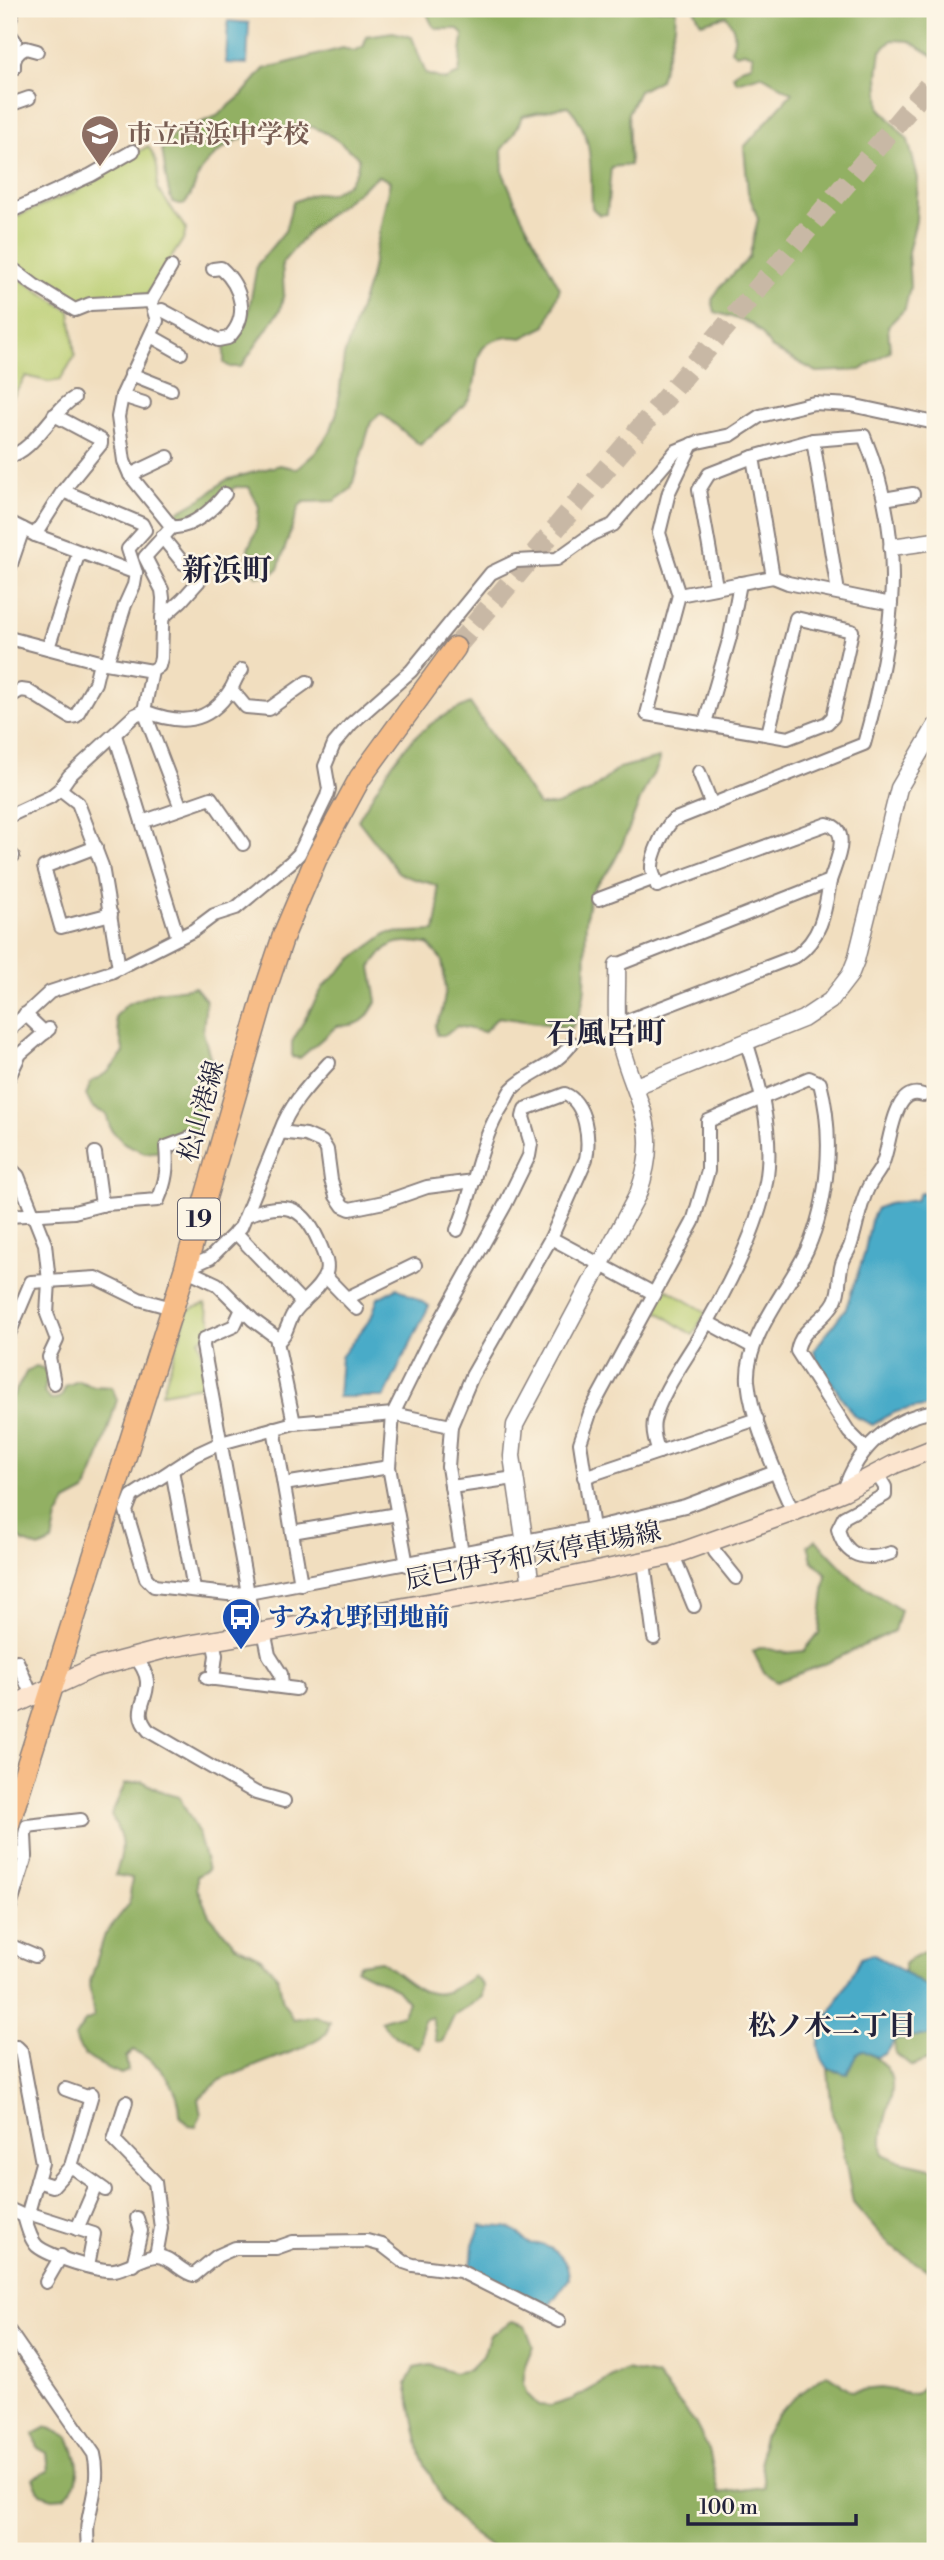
<svg xmlns="http://www.w3.org/2000/svg" width="944" height="2560" font-family="'Libre Bodoni','Noto Serif JP',serif">
	<rect width="100%" height="100%" fill="#fcf5e5"/>
	<filter id="ink" filterUnits="userSpaceOnUse"><feTurbulence type="fractalNoise" baseFrequency=".0143" numOctaves="2"/><feDisplacementMap in="SourceGraphic" scale="14" xChannelSelector="R" yChannelSelector="G"/><feConvolveMatrix kernelMatrix="1 2 1 2 8 2 1 2 1" color-interpolation-filters="sRGB"/></filter>
	<filter id="wash" filterUnits="userSpaceOnUse"><feTurbulence type="fractalNoise" baseFrequency=".00686" numOctaves="4" result="noise"/><feDisplacementMap in="SourceGraphic" scale="28" xChannelSelector="R" yChannelSelector="G"/><feGaussianBlur stdDeviation="1.57" result="paint"/><feColorMatrix in="noise" values="0 0 0 0 0 0 0 0 0 0 0 0 0 0 0 0 0 1.4 0 .05"/><feComposite in="paint" operator="in"/></filter>
	<g filter="url(#wash)">
		<rect width="100%" height="100%" fill="#f1debf"/>
		<g fill="#b9cd71" stroke="#6e7856" stroke-width="2">
			<path d="M148,146C158,161 159,171 157,188L186,229L184,238L147,295L89,299L74,305L11,263L10,219L74,192Z"/>
			<path d="M14,275L70,311L75,356L60,380L49,382L26,376L9,403V283Z"/>
			<path d="M663,1287L706,1312L693,1335L652,1308Z"/>
			<path d="M205,1304L215,1332L199,1339L207,1385L162,1393L188,1310Z"/>
		</g>
		<g fill="#92b063" stroke="#5a694f" stroke-width="2">
			<path d="M426,9H676L675,26L660,80L639,91L628,113L630,165L611,167L607,214L599,215L592,208C590,171 595,134 568,106L523,116L513,135L502,149L503,173L521,215L560,288L546,326L522,338C511,336 506,337 495,340C468,349 482,381 468,400C455,417 435,431 420,445L381,413L371,422L351,489L334,501L304,502L299,506L278,569L270,576H256L247,562L248,549L256,531L259,507L249,487H235L204,512L177,524L172,520L174,514L204,497L226,480L280,465L297,469L315,453L330,432L337,412L344,356L370,278L390,181L378,176L312,228L282,263L284,293L280,310L241,367H230L224,363V348L235,340L248,315L257,265L285,231L293,202L316,193L330,194L348,184L357,170L359,158C346,147 331,134 315,128C309,125 300,127 293,127C259,129 225,139 203,168C194,180 195,194 183,205L172,202C166,187 165,166 162,149L175,133L217,116L242,95L264,69L343,48L354,51L364,46L366,36L393,32L412,37L426,74L445,80L459,74L463,35L458,29C436,28 433,34 426,9Z"/>
			<path d="M694,9H935V57L909,41L892,40L881,51L878,75L880,108L908,140L918,178L916,221L908,252L910,287L905,309L888,326L890,351L860,370L817,372L771,348L762,334L750,323L715,312L712,300L720,287L749,258L758,219L748,192L744,147L792,93L761,75L737,82L733,76L741,68L752,65L753,55L744,52L736,54L731,50C737,36 735,28 726,16L701,23Z"/>
			<path d="M470,703L539,805H557L591,791L619,768L659,758C659,769 654,772 649,781C634,809 626,845 609,870C604,877 595,884 592,892C576,933 598,995 571,1028L498,1017L484,1032L457,1026L446,1035H437L435,1026L442,1012L446,989L442,960L428,944C396,940 390,939 371,967L377,1001C365,1021 362,1026 337,1026L300,1058L292,1057V1042L323,987L352,959L387,933L435,931L439,908L437,886C424,880 409,880 398,872L358,820C379,785 397,748 431,724C443,715 457,709 470,703Z"/>
			<path d="M195,987L206,1000L203,1032L212,1064L195,1134L164,1151L145,1153L124,1143L111,1130L106,1114L92,1107L86,1095L91,1082L108,1072L124,1053L115,1017L127,1004L157,992Z"/>
			<path d="M36,1366L45,1369L47,1378L44,1393L51,1400L61,1397L66,1386L78,1381L93,1386L112,1387L117,1400L100,1456L85,1492L66,1502L57,1518L52,1542L39,1548L23,1542L9,1525V1403L27,1371Z"/>
			<path d="M816,1540L853,1579L900,1610L894,1631L825,1664L776,1682L764,1673L753,1651L762,1647L786,1653L804,1651L819,1633L826,1574L812,1560L808,1545Z"/>
			<path d="M142,1781L164,1793L179,1797L198,1832L208,1870L197,1876V1888L209,1915L235,1945L261,1958L278,1977L283,2002L293,2019L316,2016L330,2022L327,2033L304,2047L222,2079L198,2099L201,2115L196,2127L189,2126L180,2117C181,2087 159,2062 133,2050L126,2057L128,2071L121,2074C100,2064 82,2061 75,2037L85,2021L94,2017L89,1985L105,1934L129,1904L132,1878L115,1875C125,1850 124,1839 111,1815L125,1784Z"/>
			<path d="M935,1945V1992L904,1972V1964C913,1955 926,1953 935,1945Z"/>
			<path d="M381,1961C401,1974 424,2002 449,1991C458,1987 466,1981 474,1976L483,1985L482,1997L454,2016L442,2042L436,2041L432,2017L423,2020L422,2043L419,2048C402,2042 391,2035 380,2021L403,2014L408,2002L397,1989L356,1969L360,1964Z"/>
			<path d="M915,2036H935V2057L912,2066L895,2053L894,2040Z"/>
			<path d="M862,2049C920,2080 875,2107 883,2154L896,2160L935,2169V2275L890,2246L853,2203L840,2132L832,2114L828,2069L847,2074L857,2052Z"/>
			<path d="M512,2321L525,2325L533,2346L526,2363L523,2384L527,2394L538,2405L551,2406L573,2399L626,2370L657,2376L694,2421L709,2450L719,2493L764,2487C763,2476 761,2465 761,2454C763,2415 799,2395 827,2374L852,2391L881,2388L915,2394L935,2376V2551H626L603,2546L567,2551H496L469,2531L444,2504L421,2456L406,2384L414,2368L430,2365L454,2373L469,2370L483,2356L490,2335Z"/>
			<path d="M47,2427L69,2437C79,2461 85,2476 65,2497L53,2498L40,2494L33,2478L49,2471L47,2453L38,2448L34,2434Z"/>
		</g>
		<g fill="#48abc8" stroke="#356682" stroke-width="2">
			<path d="M228,21L249,23L247,64L226,63Z"/>
			<path d="M935,1186V1405C907,1411 898,1406 873,1425L854,1416L816,1359L814,1350L846,1308L864,1255L871,1220L877,1208L888,1204L916,1200L920,1193L930,1192Z"/>
			<path d="M397,1288L429,1306L384,1397H338L341,1357L371,1318L378,1298Z"/>
			<path d="M872,1954L891,1964L935,1992V2036H915L894,2040L885,2054L876,2057L862,2050L857,2053L847,2074L828,2068C819,2056 817,2047 820,2032L861,1958Z"/>
			<path d="M481,2225C493,2228 509,2224 519,2233C522,2236 524,2240 527,2242C531,2245 533,2243 538,2244C556,2248 569,2260 569,2279L548,2307H544L471,2271L473,2245Z"/>
		</g>
	</g>
	<g filter="url(#ink)">
		<g fill="none" stroke-linecap="round" stroke-linejoin="round">
			<path stroke="#c8b8a5" stroke-width="21" stroke-dasharray="21 10" stroke-linecap="butt" d="M455,648L935,78"/>
			<defs>
				<g id="minor">
					<path d="M9,23L13,9"/>
					<path d="M9,38L12,37L15,41L9,50"/>
					<path d="M9,69L14,68C13,58 17,52 26,48L37,51"/>
					<path d="M9,105L29,98"/>
					<path d="M9,212L91,175L133,151"/>
					<path d="M9,266L34,285L75,310L90,304L151,301L171,267"/>
					<path d="M151,301L157,321L122,396L118,417L124,461L130,475L172,527L145,557L162,590L163,598L161,658L159,666L152,671L144,711L181,808"/>
					<path d="M156,312L162,310L218,340L228,338C250,317 242,287 221,268L213,269"/>
					<path d="M151,336L181,353"/>
					<path d="M131,374L171,390"/>
					<path d="M122,396L144,403"/>
					<path d="M54,415L101,440V444L63,491"/>
					<path d="M813,440L838,592"/>
					<path d="M9,456C33,452 51,412 74,398"/>
					<path d="M130,475L168,457"/>
					<path d="M884,499L913,494"/>
					<path d="M9,522L35,535L136,573"/>
					<path d="M172,527C192,529 214,508 225,494"/>
					<path d="M35,535L63,491L142,524L145,530L128,549L136,573L134,585L125,605L107,663"/>
					<path d="M162,537L183,563"/>
					<path d="M9,570L23,529"/>
					<path d="M716,586L699,490L709,474L753,457"/>
					<path d="M679,595L659,533L669,492L692,444"/>
					<path d="M162,618L182,600L199,581"/>
					<path d="M9,638L100,662L152,671"/>
					<path d="M48,648L79,552"/>
					<path d="M231,689L246,707L269,709L307,682"/>
					<path d="M9,697L21,690L28,691L70,717L76,716L95,683L100,662"/>
					<path d="M144,711C180,725 208,725 231,689C235,682 236,676 242,670"/>
					<path d="M705,723L730,637L740,583"/>
					<path d="M768,734L796,618L852,631L833,717L827,723L788,738L647,714L679,595L773,577"/>
					<path d="M115,735L178,938"/>
					<path d="M699,772L712,805"/>
					<path d="M60,789L78,803L102,866L119,968"/>
					<path d="M9,816L50,797L60,789L69,776L135,715L144,711"/>
					<path d="M142,822L211,798L243,844"/>
					<path d="M96,847L44,867L61,927L111,914"/>
					<path d="M9,857L13,856"/>
					<path d="M599,899L655,878"/>
					<path d="M617,965L830,881C835,864 853,830 827,824L657,886C656,881 653,875 652,869C651,856 664,829 673,820L864,744C894,637 908,542 864,436L813,440L753,457L773,577L788,583L891,604"/>
					<path d="M25,1014L45,1033"/>
					<path d="M619,1024L796,956C822,937 825,911 830,881"/>
					<path d="M9,1030L50,992L111,972L194,930L214,915L236,908L291,862L299,854L327,796L329,789L325,766L334,744L351,724L411,671L491,573L516,561L557,559L592,534L613,525L676,451L698,442L731,435L760,416L814,403L851,405L935,423"/>
					<path d="M9,1077L20,1054L49,1029"/>
					<path d="M280,1132C290,1104 309,1085 329,1063"/>
					<path d="M95,1153L102,1205"/>
					<path d="M9,1167L18,1176L45,1244L49,1281L47,1314L57,1340L49,1357L54,1383"/>
					<path d="M247,1215C287,1200 305,1206 321,1247C324,1255 329,1264 326,1273C321,1289 302,1300 293,1314C287,1324 287,1335 277,1342"/>
					<path d="M9,1216L74,1212L105,1204L158,1200C166,1182 168,1167 166,1147L190,1138"/>
					<path d="M457,1230C476,1186 478,1143 504,1103C507,1098 509,1092 512,1089C529,1071 556,1067 572,1043"/>
					<path d="M235,1232L303,1303"/>
					<path d="M551,1238L653,1293"/>
					<path d="M325,1276L357,1309"/>
					<path d="M347,1298L415,1265"/>
					<path d="M242,1309L234,1326L204,1339L203,1346L255,1632"/>
					<path d="M707,1322L753,1347"/>
					<path d="M9,1334L31,1282L96,1278L139,1299L172,1308"/>
					<path d="M294,1423L276,1337L253,1320L217,1284L185,1269L210,1258L241,1227L280,1132L306,1135L322,1142L327,1150L331,1180L336,1196L343,1206L350,1209L384,1202L427,1187L474,1181"/>
					<path d="M451,1426L393,1414L294,1423L221,1443L195,1455L132,1496L126,1511L146,1578L154,1586L228,1594L248,1593L593,1528L685,1506L775,1472"/>
					<path d="M274,1428L301,1584"/>
					<path d="M866,1449L849,1432L797,1351C801,1327 825,1321 835,1301C841,1289 838,1276 842,1264C844,1257 849,1251 851,1244C857,1226 859,1206 868,1188C872,1179 879,1173 882,1165C891,1146 892,1084 923,1095"/>
					<path d="M659,1452C655,1442 652,1432 654,1421C660,1395 683,1363 697,1340C725,1293 764,1222 768,1167C771,1124 759,1082 746,1041"/>
					<path d="M172,1470L194,1589"/>
					<path d="M877,1474L885,1487V1495L844,1517L838,1529C845,1557 865,1562 891,1553"/>
					<path d="M584,1477L757,1419"/>
					<path d="M284,1484L389,1467"/>
					<path d="M451,1487L515,1478"/>
					<path d="M844,1491C857,1448 891,1418 935,1411"/>
					<path d="M593,1528L580,1443L591,1410L693,1222L708,1171V1121L809,1078L820,1083C834,1135 829,1200 807,1250C789,1288 745,1338 748,1381C752,1423 776,1473 793,1512"/>
					<path d="M292,1532L397,1514"/>
					<path d="M711,1542L715,1552L736,1578"/>
					<path d="M673,1555L694,1606"/>
					<path d="M644,1562L654,1638"/>
					<path d="M407,1565L389,1467L393,1414L428,1343L505,1205L529,1156L531,1144L523,1117L525,1109L565,1094C586,1103 590,1139 586,1159L551,1238L472,1376L451,1426L448,1467L462,1554"/>
					<path d="M264,1631L269,1655L281,1674L282,1687"/>
					<path d="M134,1656C167,1693 124,1704 149,1731L256,1793L284,1801"/>
					<path d="M9,1665L17,1661L32,1696"/>
					<path d="M207,1678L296,1689"/>
					<path d="M213,1679L216,1655L213,1640"/>
					<path d="M9,1851L26,1856"/>
					<path d="M9,1910L26,1856L25,1834L27,1826L81,1820"/>
					<path d="M9,1945L35,1956"/>
					<path d="M9,2047H17L21,2051L42,2163L28,2213L24,2216"/>
					<path d="M65,2089L90,2098"/>
					<path d="M126,2102L114,2140L155,2182L161,2228L156,2256"/>
					<path d="M71,2166L105,2190"/>
					<path d="M37,2181L53,2186L71,2166L92,2094"/>
					<path d="M9,2209L24,2216C27,2226 30,2239 37,2246C49,2256 99,2272 114,2270C127,2268 145,2256 156,2256C171,2256 181,2273 194,2275L217,2256L235,2248H276L293,2242L367,2241L382,2245L404,2262L413,2265L460,2271L559,2321"/>
					<path d="M28,2213L94,2234L88,2266"/>
					<path d="M77,2229L96,2185"/>
					<path d="M133,2265L141,2231L137,2218"/>
					<path d="M46,2282L61,2256"/>
					<path d="M9,2331L94,2454C100,2478 92,2499 88,2522C86,2531 88,2542 88,2551"/>
				</g>
				<g id="tertiary">
					<path d="M892,547L935,541"/>
					<path d="M636,1086L803,1019L830,1001L850,975L856,960L899,788L935,727"/>
					<path d="M531,1585L512,1456L515,1425L638,1194C662,1128 638,1108 621,1047C614,1022 618,991 617,965"/>
				</g>
				<path id="secondary" d="M9,1707L93,1668L165,1649L531,1585L673,1555L793,1512L844,1491L895,1464L935,1448"/>
				<path id="primary" d="M9,1823L185,1269L266,988L284,934L316,859L360,778L455,648"/>
			</defs>
			<use href="#minor" stroke="#8a807d" stroke-width="16"/>
			<use href="#tertiary" stroke="#8a807d" stroke-width="19"/>
			<use href="#secondary" stroke="#8a807d" stroke-width="21"/>
			<use href="#primary" stroke="#8a807d" stroke-width="24"/>
			<use href="#minor" stroke="#fff" stroke-width="12"/>
			<use href="#tertiary" stroke="#fff" stroke-width="16"/>
			<use href="#secondary" stroke="#fce5cf" stroke-width="18"/>
			<use href="#primary" stroke="#f7bd88" stroke-width="21"/>
		</g>
	</g>
	<defs>
		<symbol id="school-pin" viewBox="-11 -11 22 30"><path d="M0 17L-7.5 6A9.5 9.5 0 1 1 7.5 6Z" fill="#8d6e63" stroke="#fcf5e5"/><path d="M0-5L7-2L0 1L-7-2ZM-4 1L0 2.5L4 1V4Q0 6-4 4Z" fill="#fff"/></symbol>
		<symbol id="bus-pin" viewBox="-11 -11 22 30"><path d="M0 17L-7.5 6A9.5 9.5 0 1 1 7.5 6Z" fill="#1a4fb4" stroke="#fcf5e5"/><path d="M-5-6H5V4H4V6H2V4H-2V6H-4V4H-5ZM-3.5-4V0h7V-4ZM-3.5 1.2v1.5H-2V1.2ZM2 1.2v1.5H3.5V1.2Z" fill="#fff"/></symbol>
	</defs>
	<g fill-rule="evenodd">
		<use href="#school-pin" x="78" y="112" width="44" height="60"/>
		<use href="#bus-pin" x="219" y="1595" width="44" height="60"/>
	</g>
	<g text-anchor="middle" stroke-width="5" stroke-linejoin="round" paint-order="stroke">
		<rect fill="#fcf5e5" stroke="#63616e" stroke-width="2" x="178" y="1198.5" width="42" height="41" rx="5"/>
		<g font-size="24" font-weight="bold" fill="#22223b">
			<text x="199" y="1227">19</text>
		</g>
		<g font-size="26" font-weight="bold" fill="#785e54" stroke="#fcf5e5" text-anchor="start">
			<text x="127" y="143">市立高浜中学校</text>
		</g>
		<g font-size="26" fill="#22223b" stroke="#fcf5e5">
			<text transform="translate(201 1111) rotate(-74)" y="9">松山港線</text>
			<text transform="translate(533 1555) rotate(-11)" y="9">辰巳伊予和気停車場線</text>
		</g>
		<g font-size="26" font-weight="bold" fill="#164399" stroke="#fcf5e5" text-anchor="start">
			<text x="268" y="1626">すみれ野団地前</text>
		</g>
		<g font-size="28" font-weight="bold" fill="#22223b" stroke="#fcf5e5">
			<text x="832" y="2035">松ノ木二丁目</text>
		</g>
		<g font-size="30" font-weight="bold" fill="#22223b" stroke="#fcf5e5">
			<text x="227" y="580">新浜町</text>
			<text x="606" y="1043">石風呂町</text>
		</g>
	</g>
	<rect width="944" height="2560" fill="none" stroke="#fcf5e5" stroke-width="35"/>
	<path d="M688 2514v10h168v-10" fill="none" stroke="#22223b" stroke-width="3.5"/>
	<text x="699" y="2514" font-size="21" fill="#22223b" stroke="#fcf5e5" stroke-width="5" paint-order="stroke">100 m</text>
</svg>
